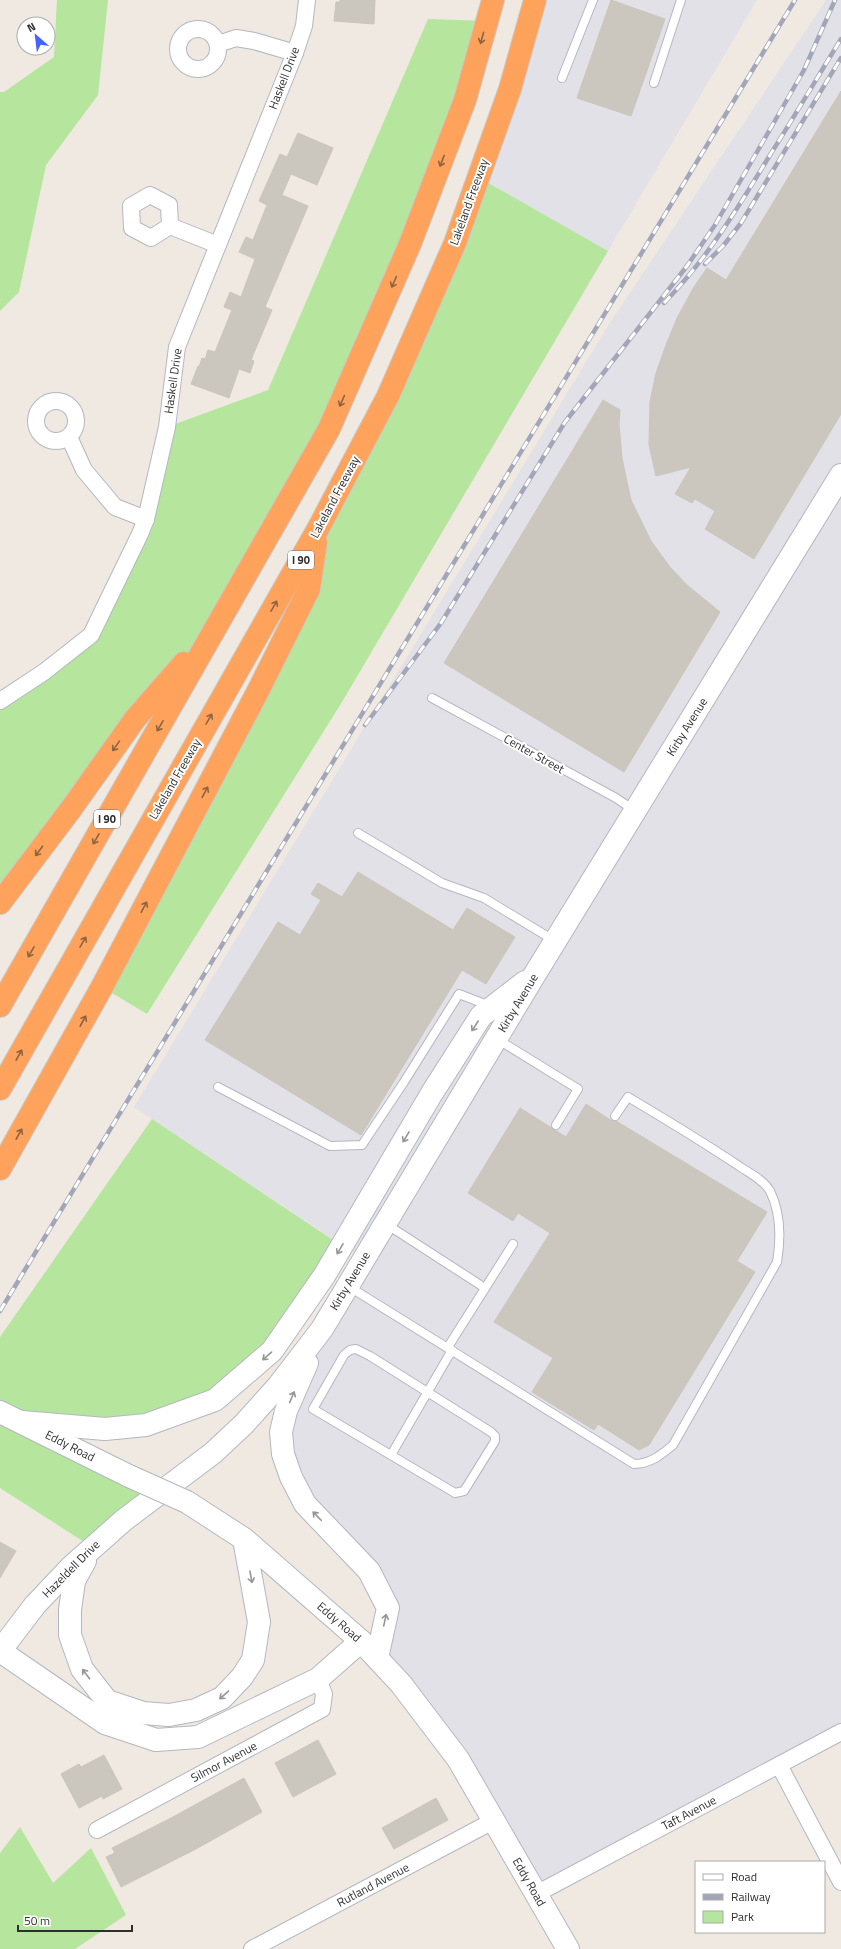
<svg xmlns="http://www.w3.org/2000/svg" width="841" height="1949" font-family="'Titillium Web',sans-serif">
	<rect width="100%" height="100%" fill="#efe9e1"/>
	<g fill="#e3e1e8">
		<path d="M535,0H757L608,251L478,177Z"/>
		<path d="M826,0H841V1732L536,1894L377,1658L388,1607L291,1477L286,1411L363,1259L134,1107L609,324Z"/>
	</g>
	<g fill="#b6e59e">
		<path d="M57,0H108L98,95L46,165L19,292L0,311V92H4L54,57Z"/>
		<path d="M428,19L487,21L329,429L213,631L0,903V701L91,635L140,534L167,427L268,390Z"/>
		<path d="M478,177L608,251L342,702L147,1014L102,987L309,589L318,529Z"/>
		<path d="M152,1119L342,1246L324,1276L215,1400L146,1425L23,1423L163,1491L92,1547L0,1488V1337Z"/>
		<path d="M20,1827L53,1883L91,1848L126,1915L75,1949H0V1853Z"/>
	</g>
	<g fill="#cbc7bf" stroke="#cbc5ba">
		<path d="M340,0H375L374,24L334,21L336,2H340Z"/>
		<path d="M611,0L665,19L631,116L577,98Z"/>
		<path d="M841,91V414L754,559L705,529L715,511L695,499L692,503L675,494L691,467L656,476L649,445L650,402L656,373L666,345L677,318L694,287L707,268L726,280Z"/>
		<path d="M298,133L333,148L317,185L291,174L282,195L308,206L265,307L272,310L251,360L254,361L250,373L239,369L229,398L191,384L198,366L199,367L202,358L205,359L208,350L215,352L232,310L224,307L230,292L241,297L255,259L239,252L246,237L253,240L267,205L259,201L280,154L287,157Z"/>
		<path d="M603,400L620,410L619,424L622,458L627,482L631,500L651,541L670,567L687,585L720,612L624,772L444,663Z"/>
		<path d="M358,872L453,930L467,908L515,937L486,984L462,970L361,1135L205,1040L278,922L300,935L321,900L311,894L318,883L342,897Z"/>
		<path d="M586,1104L612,1121H616L767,1212L737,1261L755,1272L649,1445L639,1450L598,1424L594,1430L532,1392L553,1358L494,1322L550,1233L518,1213L513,1221L468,1193L520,1108L566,1137Z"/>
		<path d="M0,1542L16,1551L0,1578Z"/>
		<path d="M318,1740L336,1774L293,1797L275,1763Z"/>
		<path d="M104,1755L122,1789L103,1799L102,1796L79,1808L61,1774L79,1764L81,1767Z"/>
		<path d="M244,1778L262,1812L196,1849L121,1887L106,1857L115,1853L112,1848L171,1818Z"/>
		<path d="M436,1798L448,1820L394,1849L382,1828Z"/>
	</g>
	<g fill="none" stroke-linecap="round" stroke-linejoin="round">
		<defs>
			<g id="lane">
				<path d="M562,78L593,0"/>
				<path d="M654,83L681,0"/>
				<path d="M432,698L616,798L635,811"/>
				<path d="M358,833L442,883L484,898L555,941"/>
				<path d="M497,1039L578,1089L556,1125"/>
				<path d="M218,1087L330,1146L362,1145L404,1082L459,994L490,1006"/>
				<path d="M386,1224L485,1288"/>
				<path d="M348,1286L634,1464C650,1464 661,1455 673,1445L777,1262C781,1238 781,1213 770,1191C764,1180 749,1173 739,1166C703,1142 665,1119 628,1097L615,1116"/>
				<path d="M448,1347L513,1244"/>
				<path d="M356,1349L370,1356L491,1432L495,1436V1441L464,1491L455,1493L313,1409L344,1355L350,1350Z"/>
				<path d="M391,1455L452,1350"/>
			</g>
			<g id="street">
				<circle cx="198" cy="49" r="20"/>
				<path d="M218,44L236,38L254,41L295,53"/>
				<path d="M150,195L169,205L170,226L151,238L132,228L131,206Z"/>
				<path d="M170,226L218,245"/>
				<circle cx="56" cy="421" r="20"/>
				<path d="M69,437L84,470L115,507L146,519"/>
				<path d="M0,701L44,672L91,635L140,534L146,519L167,427L177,347L295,53L304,26L307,0"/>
				<path d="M779,1765L841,1882"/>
				<path d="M97,1830L322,1709L324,1694L318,1679"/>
				<path d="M536,1894L841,1732"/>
				<path d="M252,1949L493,1821"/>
			</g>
			<g id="secondary">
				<path d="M307,1363L286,1411L281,1432L283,1454L291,1477L305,1504L369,1571L388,1608L377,1658"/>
				<path d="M0,1412L129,1476"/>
				<path d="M22,1422L105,1429L146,1425L215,1400L272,1351L324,1276L432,1093L481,1016L525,982"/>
				<path d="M187,1502L244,1539L361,1641L401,1684L458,1759L568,1949"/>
				<path d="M85,1561L74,1581L70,1610V1635L82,1669L107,1701L143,1713L169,1715L196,1710L222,1698L242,1677L253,1660L259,1622L244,1539"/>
				<path d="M0,1651L35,1605L71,1567L124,1520L213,1453L244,1424L279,1385L322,1329L535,974L841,475"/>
				<path d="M0,1651L105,1723L156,1740L198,1737L318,1679L361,1641"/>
			</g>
			<g id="highway">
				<path d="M0,903L71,809L135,719L184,663"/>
				<path d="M0,1006L329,429L410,244L465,100L493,0"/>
				<path d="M0,1089L318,529L388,396L455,243L510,89L535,0"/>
				<path d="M0,1169L102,987L257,693L309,589L316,542"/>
			</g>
		</defs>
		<use href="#lane" stroke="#b4b7c1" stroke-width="10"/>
		<use href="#street" stroke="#b4b7c1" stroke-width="18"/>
		<use href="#secondary" stroke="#b4b7c1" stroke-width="24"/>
		<use href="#highway" stroke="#c9c9c9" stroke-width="24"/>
		<use href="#lane" stroke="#fff" stroke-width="8"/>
		<use href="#street" stroke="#fff" stroke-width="16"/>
		<use href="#secondary" stroke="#fff" stroke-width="22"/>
		<use href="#highway" stroke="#ffa35c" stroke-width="22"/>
		<defs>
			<g id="rail">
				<path d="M705,264L723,246L741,223L841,58"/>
				<path d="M664,303C707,259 738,208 770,155C794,117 817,78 841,39"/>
				<path d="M365,725L441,623L565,422L687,266L715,225L804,70L835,0"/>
				<path d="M0,1311L795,0"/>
			</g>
		</defs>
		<use href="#rail" stroke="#a3a6b8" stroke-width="4.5"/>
		<use href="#rail" stroke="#fff" stroke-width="3" stroke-dasharray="9" stroke-linecap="butt"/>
		<defs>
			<path id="secondary-bridge" d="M129,1476L187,1502"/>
		</defs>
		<use href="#secondary-bridge" stroke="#b4b7c1" stroke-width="24" stroke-linecap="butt"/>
		<use href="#secondary-bridge" stroke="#fff" stroke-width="22"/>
	</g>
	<defs><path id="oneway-shaft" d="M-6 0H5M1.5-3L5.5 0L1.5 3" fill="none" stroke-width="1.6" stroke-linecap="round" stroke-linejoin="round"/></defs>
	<g stroke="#8c6343">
		<use href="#oneway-shaft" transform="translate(482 38) rotate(106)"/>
		<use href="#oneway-shaft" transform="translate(442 161) rotate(111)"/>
		<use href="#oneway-shaft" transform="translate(394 282) rotate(114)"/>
		<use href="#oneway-shaft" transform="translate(342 401) rotate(114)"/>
		<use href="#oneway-shaft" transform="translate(274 606) rotate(-60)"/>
		<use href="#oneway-shaft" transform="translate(209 719) rotate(-60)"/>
		<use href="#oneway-shaft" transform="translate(160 726) rotate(120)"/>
		<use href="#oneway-shaft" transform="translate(116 746) rotate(125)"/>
		<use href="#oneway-shaft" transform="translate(205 792) rotate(-62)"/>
		<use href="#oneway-shaft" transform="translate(96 839) rotate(120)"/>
		<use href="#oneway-shaft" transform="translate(39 851) rotate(127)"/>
		<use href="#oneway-shaft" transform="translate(144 907) rotate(-62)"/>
		<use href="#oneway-shaft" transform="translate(83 942) rotate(-60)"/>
		<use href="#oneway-shaft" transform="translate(31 952) rotate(120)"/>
		<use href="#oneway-shaft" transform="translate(83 1021) rotate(-61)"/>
		<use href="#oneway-shaft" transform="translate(19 1055) rotate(-61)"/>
		<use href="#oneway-shaft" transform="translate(19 1134) rotate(-61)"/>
	</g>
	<g stroke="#969696">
		<use href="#oneway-shaft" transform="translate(475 1026) rotate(123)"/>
		<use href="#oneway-shaft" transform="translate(406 1137) rotate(121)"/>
		<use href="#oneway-shaft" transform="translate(340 1249) rotate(120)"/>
		<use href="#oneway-shaft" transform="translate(267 1356) rotate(139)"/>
		<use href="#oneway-shaft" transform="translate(292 1397) rotate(-67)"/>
		<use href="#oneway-shaft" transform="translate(317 1516) rotate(-134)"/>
		<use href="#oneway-shaft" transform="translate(251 1577) rotate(80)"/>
		<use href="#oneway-shaft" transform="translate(385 1620) rotate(-78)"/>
		<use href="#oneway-shaft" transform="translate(86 1674) rotate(-127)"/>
		<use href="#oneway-shaft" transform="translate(224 1695) rotate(139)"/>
	</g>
	<g text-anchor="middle" stroke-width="4" stroke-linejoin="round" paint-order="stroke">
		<g fill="#fff" stroke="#6d6d6d" stroke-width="1">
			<rect x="288" y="551" width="26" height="18" rx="3"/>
			<rect x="94" y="810" width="26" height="18" rx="3"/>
		</g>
		<g font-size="11" font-weight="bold" fill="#2e2e2e">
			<text x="301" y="564">I 90</text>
			<text x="107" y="823">I 90</text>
		</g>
		<g font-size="12" fill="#2e2e2e" stroke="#fff">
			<text transform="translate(284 78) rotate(-69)" y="4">Haskell Drive</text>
			<text transform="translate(469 202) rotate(-70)" y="4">Lakeland Freeway</text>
			<text transform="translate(173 381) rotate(-82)" y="4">Haskell Drive</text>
			<text transform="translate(335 497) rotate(-62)" y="4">Lakeland Freeway</text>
			<text transform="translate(687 727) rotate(-58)" y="4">Kirby Avenue</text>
			<text transform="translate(534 754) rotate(29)" y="4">Center Street</text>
			<text transform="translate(175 779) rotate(-60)" y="4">Lakeland Freeway</text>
			<text transform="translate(518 1003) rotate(-59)" y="4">Kirby Avenue</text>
			<text transform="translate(350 1281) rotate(-59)" y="4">Kirby Avenue</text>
			<text transform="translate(70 1446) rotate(27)" y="4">Eddy Road</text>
			<text transform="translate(71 1569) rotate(-45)" y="4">Hazeldell Drive</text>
			<text transform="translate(339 1622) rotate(41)" y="4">Eddy Road</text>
			<text transform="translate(224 1762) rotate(-28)" y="4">Silmor Avenue</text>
			<text transform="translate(689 1813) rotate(-28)" y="4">Taft Avenue</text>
			<text transform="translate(529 1882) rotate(60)" y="4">Eddy Road</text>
			<text transform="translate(373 1885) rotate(-28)" y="4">Rutland Avenue</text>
		</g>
	</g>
	<rect x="695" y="1861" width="130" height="72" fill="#ffffff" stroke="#ababab"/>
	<rect x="703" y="1874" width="20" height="6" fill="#ffffff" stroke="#ababab"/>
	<text x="731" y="1881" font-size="12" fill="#2e2e2e">Road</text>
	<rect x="703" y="1894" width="20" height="6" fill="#a3a6b8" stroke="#ababab"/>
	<text x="731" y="1901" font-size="12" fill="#2e2e2e">Railway</text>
	<rect x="703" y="1911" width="20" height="12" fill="#b6e59e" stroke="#ababab"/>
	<text x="731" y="1921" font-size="12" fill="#2e2e2e">Park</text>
	<g transform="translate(36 36) rotate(332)"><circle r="19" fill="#ffffff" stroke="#ababab"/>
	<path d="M0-3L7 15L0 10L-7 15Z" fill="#4264fb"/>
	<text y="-6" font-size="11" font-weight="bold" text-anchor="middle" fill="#2e2e2e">N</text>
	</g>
	<path d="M18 1925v6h114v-6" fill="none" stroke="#2e2e2e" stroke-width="2"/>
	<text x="24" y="1925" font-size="12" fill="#2e2e2e" stroke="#ffffff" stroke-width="3" paint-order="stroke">50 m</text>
</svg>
